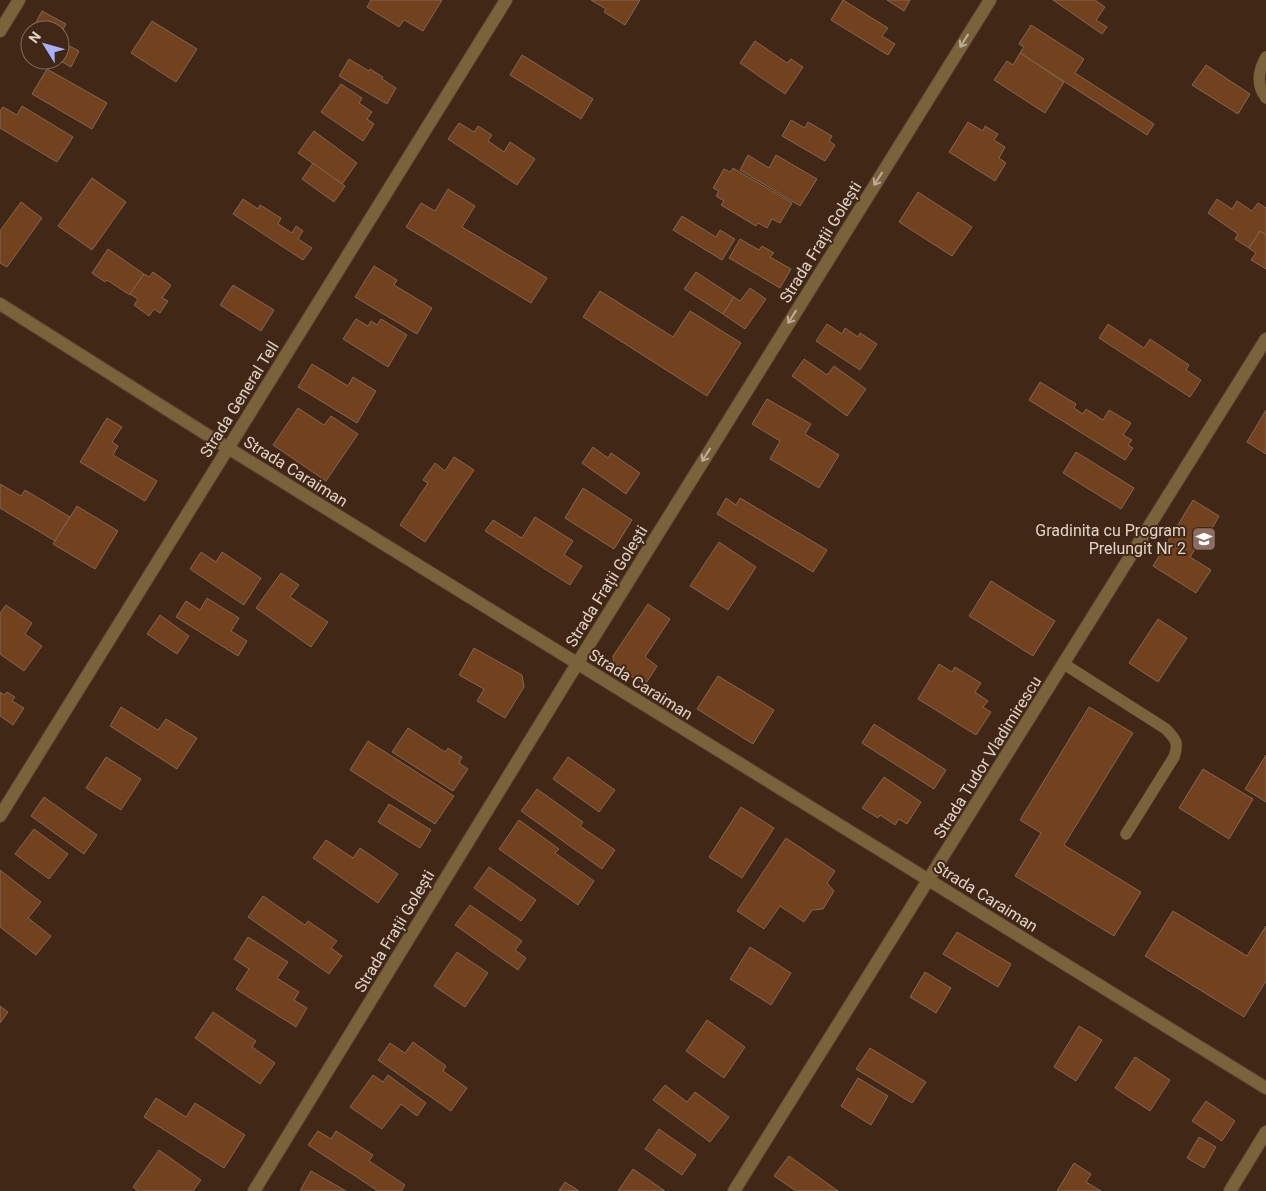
<svg xmlns="http://www.w3.org/2000/svg" width="1266" height="1191" font-family="Roboto,sans-serif">
	<rect width="100%" height="100%" fill="#402716"/>
	<g fill="#72411d" stroke="#836653">
		<path d="M371,0H442L423,31L404,20L399,27L367,7Z"/>
		<path d="M591,0H640L625,25L604,12L606,9Z"/>
		<path d="M843,0L888,28L882,36L895,44L888,55L831,20Z"/>
		<path d="M887,0H910L904,11Z"/>
		<path d="M1053,0H1095L1105,7L1096,20L1107,27L1102,34Z"/>
		<path d="M42,11L66,24L60,35V30H32Z"/>
		<path d="M152,21L197,49L176,82L131,53Z"/>
		<path d="M1031,25L1084,59L1075,73L1154,124L1147,135L1020,53L1024,47L1019,44Z"/>
		<path d="M60,41L79,51L71,67L59,60Z"/>
		<path d="M755,41L787,63L791,59L803,67L785,94L740,63Z"/>
		<path d="M1020,53L1064,82L1045,113L994,80L1007,61L1013,65Z"/>
		<path d="M522,55L593,99L581,119L510,75Z"/>
		<path d="M349,59L369,71L370,69L383,77L382,79L396,88L387,104L339,76Z"/>
		<path d="M1206,65L1250,94L1238,114L1192,85Z"/>
		<path d="M47,69L107,103L92,129L32,94Z"/>
		<path d="M341,84L362,98L359,103L372,112L367,119L374,124L363,141L321,112Z"/>
		<path d="M22,106L73,137L57,162L0,128V111L3,107L17,115Z"/>
		<path d="M791,120L805,128L808,122L832,136L829,141L835,145L825,161L782,136Z"/>
		<path d="M968,122L983,131L985,126L998,134L994,140L1005,147L999,158L1006,163L995,181L949,152Z"/>
		<path d="M459,123L474,132L478,126L492,135L488,141L504,152L510,142L535,159L517,185L448,139Z"/>
		<path d="M314,131L357,163L342,184L298,153Z"/>
		<path d="M748,155L769,168L776,155L817,179L800,206L740,170Z"/>
		<path d="M313,163L345,186L334,202L302,179Z"/>
		<path d="M733,168L792,203L780,223L772,219L767,228L758,223L756,226L721,205L724,201L716,196L719,191L713,188L724,169L730,172Z"/>
		<path d="M92,178L126,202L92,250L58,226Z"/>
		<path d="M448,189L475,206L462,227L547,278L531,303L406,227L421,203L435,211Z"/>
		<path d="M918,192L972,227L952,256L899,222Z"/>
		<path d="M243,199L258,209L260,205L281,218L278,224L292,233L296,226L303,231L298,239L312,248L303,260L233,214Z"/>
		<path d="M1217,199L1232,209L1237,201L1252,211L1258,203L1266,208V235L1260,231L1249,248L1235,239L1238,234L1208,213Z"/>
		<path d="M21,202L42,218L7,267L0,263V231Z"/>
		<path d="M682,216L716,237L720,230L735,239L722,260L673,230Z"/>
		<path d="M1260,231L1266,235V269L1251,260L1256,253L1249,248Z"/>
		<path d="M740,239L759,250L762,246L774,253L770,257L791,269L780,288L729,258Z"/>
		<path d="M108,249L144,274L130,295L107,280L105,282L92,273Z"/>
		<path d="M374,266L397,280L394,285L432,308L417,334L355,297Z"/>
		<path d="M153,272L171,285L162,298L168,301L160,313L154,309L149,316L134,305L138,299L130,294L144,274L149,277Z"/>
		<path d="M696,272L734,297L723,314L684,289Z"/>
		<path d="M233,285L274,310L261,331L220,305Z"/>
		<path d="M750,288L766,299L745,329L723,314L734,297L740,301Z"/>
		<path d="M600,291L673,337L690,311L741,343L707,396L583,317Z"/>
		<path d="M356,319L368,326L371,321L377,325L381,319L407,335L388,367L343,339Z"/>
		<path d="M827,324L842,334L845,328L858,337L860,333L877,344L860,370L816,341Z"/>
		<path d="M1108,324L1144,348L1150,339L1189,365L1186,370L1201,380L1190,397L1099,338Z"/>
		<path d="M804,359L827,375L834,366L866,389L847,416L792,376Z"/>
		<path d="M312,364L348,386L353,377L376,391L357,423L298,387Z"/>
		<path d="M1040,382L1076,404L1074,408L1083,414L1086,409L1103,420L1109,410L1131,423L1123,435L1132,440L1128,445L1133,448L1125,460L1029,400Z"/>
		<path d="M767,399L811,424L805,434L839,455L819,488L770,459L780,441L752,424Z"/>
		<path d="M298,408L324,425L331,416L358,434L326,481L273,445Z"/>
		<path d="M1266,410V454L1247,442Z"/>
		<path d="M107,418L122,427L112,442L118,446L113,455L157,481L145,501L80,462Z"/>
		<path d="M593,447L608,458L611,453L640,473L626,494L582,463Z"/>
		<path d="M1076,452L1134,488L1121,509L1063,473Z"/>
		<path d="M454,457L474,470L425,542L400,525L428,483L423,480L435,463L445,471Z"/>
		<path d="M0,484L21,496L25,490L70,517L55,541L0,508Z"/>
		<path d="M583,488L632,520L614,549L565,518Z"/>
		<path d="M726,498L736,505L740,498L827,550L813,572L717,514Z"/>
		<path d="M1193,500L1219,516L1209,534L1214,537L1207,549L1199,543L1190,557L1211,570L1196,593L1153,566Z"/>
		<path d="M77,506L118,531L95,569L53,544Z"/>
		<path d="M535,517L573,541L564,555L582,566L570,585L485,531L493,520L522,538Z"/>
		<path d="M719,542L756,567L728,610L690,586Z"/>
		<path d="M201,552L216,562L222,552L261,578L244,605L190,569Z"/>
		<path d="M281,573L299,585L290,597L328,622L311,647L256,608Z"/>
		<path d="M991,581L1055,621L1033,656L969,616Z"/>
		<path d="M207,598L239,618L231,631L247,641L238,656L176,617L186,601L200,610Z"/>
		<path d="M648,604L670,619L645,657L657,666L645,685L614,665L613,656Z"/>
		<path d="M6,605L32,623L25,634L42,646L24,671L0,654V613Z"/>
		<path d="M160,615L189,636L177,654L147,634Z"/>
		<path d="M1158,619L1187,638L1158,682L1129,663Z"/>
		<path d="M474,648L522,675L524,687L505,718L477,701L484,689L459,675Z"/>
		<path d="M939,664L952,672L955,667L981,683L975,692L988,701L983,707L991,712L976,735L918,699Z"/>
		<path d="M718,676L774,710L753,744L697,709Z"/>
		<path d="M0,692L4,695L7,692L15,697L12,701L24,708L13,725L0,716Z"/>
		<path d="M121,707L158,730L166,719L197,738L177,769L110,726Z"/>
		<path d="M1089,707L1133,733L1064,845L1141,892L1114,936L1015,876L1041,833L1020,820Z"/>
		<path d="M874,724L946,770L934,789L862,743Z"/>
		<path d="M408,728L445,752L448,748L462,757L459,763L468,769L453,791L392,752Z"/>
		<path d="M368,741L454,796L435,824L350,770Z"/>
		<path d="M1266,755V802L1245,789Z"/>
		<path d="M106,757L141,779L121,810L86,788Z"/>
		<path d="M568,757L615,790L599,812L553,779Z"/>
		<path d="M1203,769L1253,799L1229,839L1179,808Z"/>
		<path d="M884,777L921,802L907,824L899,819L895,825L880,815L878,818L862,808Z"/>
		<path d="M537,789L583,822L580,826L615,850L602,869L521,811Z"/>
		<path d="M44,797L97,835L84,854L31,816Z"/>
		<path d="M389,804L431,830L420,848L378,822Z"/>
		<path d="M741,807L774,828L742,878L709,857Z"/>
		<path d="M519,820L559,849L555,853L594,881L578,905L499,849Z"/>
		<path d="M34,829L68,854L49,879L15,854Z"/>
		<path d="M786,838L835,871L827,883L834,891L823,909L812,910L804,922L780,906L764,929L737,911Z"/>
		<path d="M326,840L353,858L360,848L398,874L378,903L313,858Z"/>
		<path d="M489,867L536,900L521,921L474,888Z"/>
		<path d="M0,870L41,902L28,918L51,936L36,955L0,927Z"/>
		<path d="M263,896L305,925L308,921L337,941L331,948L342,956L329,974L248,917Z"/>
		<path d="M470,905L522,941L515,950L526,958L518,970L455,925Z"/>
		<path d="M1173,911L1247,956L1266,926V981L1244,1017L1145,956Z"/>
		<path d="M957,932L1011,964L998,987L943,954Z"/>
		<path d="M248,937L288,962L277,978L299,992L294,1000L307,1008L296,1027L236,989L249,969L234,959Z"/>
		<path d="M750,947L791,973L771,1005L730,979Z"/>
		<path d="M457,952L488,973L465,1007L434,986Z"/>
		<path d="M925,972L951,988L936,1013L910,997Z"/>
		<path d="M0,1006L8,1012L0,1023Z"/>
		<path d="M213,1012L256,1041L252,1047L275,1063L260,1084L195,1038Z"/>
		<path d="M707,1020L745,1047L724,1078L686,1051Z"/>
		<path d="M1079,1026L1102,1040L1076,1081L1054,1067Z"/>
		<path d="M413,1042L446,1066L443,1071L467,1088L451,1111L378,1060L390,1043L405,1053Z"/>
		<path d="M870,1048L926,1082L912,1103L856,1069Z"/>
		<path d="M1135,1057L1170,1080L1150,1111L1115,1088Z"/>
		<path d="M373,1075L383,1082L388,1075L426,1103L417,1116L401,1104L382,1129L350,1107Z"/>
		<path d="M858,1078L888,1096L871,1125L841,1106Z"/>
		<path d="M665,1085L687,1102L695,1092L729,1117L710,1142L653,1100Z"/>
		<path d="M156,1098L186,1117L195,1103L245,1135L224,1168L144,1117Z"/>
		<path d="M1206,1101L1235,1121L1222,1141L1192,1121Z"/>
		<path d="M659,1129L696,1155L682,1175L645,1149Z"/>
		<path d="M318,1131L331,1139L336,1131L373,1155L369,1161L405,1185L401,1191H378L308,1145Z"/>
		<path d="M1199,1137L1216,1147L1204,1168L1187,1158Z"/>
		<path d="M159,1150L201,1180L193,1191H138L133,1187Z"/>
		<path d="M789,1156L838,1191H796L774,1176Z"/>
		<path d="M1074,1163L1091,1174L1086,1182L1101,1191H1057Z"/>
		<path d="M633,1169L665,1191H618Z"/>
		<path d="M311,1171L346,1191H300Z"/>
		<path d="M565,1182L579,1191H559Z"/>
	</g>
	<g fill="none" stroke-linecap="round" stroke-linejoin="round">
		<defs>
			<g id="service">
				<path d="M1266,57C1258,71 1256,85 1266,98"/>
				<path d="M1064,664L1166,729C1176,740 1179,742 1174,757L1126,834"/>
			</g>
			<g id="minor">
				<path d="M0,31L19,0"/>
				<path d="M0,304L228,448L1266,1088"/>
				<path d="M0,816L506,0"/>
				<path d="M254,1191L577,664L990,0"/>
				<path d="M1230,1191L1266,1132"/>
			</g>
			<path id="tertiary" d="M734,1191L1266,339"/>
		</defs>
		<use href="#service" stroke="#5a4332" stroke-width="12"/>
		<use href="#minor" stroke="#5a4332" stroke-width="14"/>
		<use href="#tertiary" stroke="#5a4332" stroke-width="14"/>
		<use href="#service" stroke="#7a633b" stroke-width="11"/>
		<use href="#minor" stroke="#7a633b" stroke-width="12"/>
		<use href="#tertiary" stroke="#7a633b" stroke-width="12"/>
	</g>
	<defs><path id="oneway-shaft" d="M-6 0H5M1.5-3L5.5 0L1.5 3" fill="none" stroke-width="1.6" stroke-linecap="round" stroke-linejoin="round" transform="scale(1.25)"/></defs>
	<g stroke="#bfac97">
		<use href="#oneway-shaft" transform="translate(964 41) rotate(122)"/>
		<use href="#oneway-shaft" transform="translate(878 179) rotate(122)"/>
		<use href="#oneway-shaft" transform="translate(792 317) rotate(122)"/>
		<use href="#oneway-shaft" transform="translate(706 455) rotate(122)"/>
	</g>
	<defs>
		<symbol id="school-square" viewBox="-11 -11 22 22"><rect x="-9" y="-9" width="18" height="18" rx="4" fill="#8d6e63" stroke="#402716"/><path d="M0-5L7-2L0 1L-7-2ZM-4 1L0 2.5L4 1V4Q0 6-4 4Z" fill="#fff"/></symbol>
	</defs>
	<g fill-rule="evenodd">
		<use href="#school-square" x="1190" y="525" width="28" height="28"/>
	</g>
	<g text-anchor="middle" stroke-width="4" stroke-linejoin="round" paint-order="stroke">
		<g font-size="16" fill="#e4d3c8" stroke="#402716">
			<text transform="translate(820 242) rotate(-58)" y="6">Strada Frații Golești</text>
			<text transform="translate(239 399) rotate(-58)" y="6">Strada General Tell</text>
			<text transform="translate(296 471) rotate(32)" y="6">Strada Caraiman</text>
			<text transform="translate(606 586) rotate(-58)" y="6">Strada Frații Golești</text>
			<text transform="translate(641 684) rotate(32)" y="6">Strada Caraiman</text>
			<text transform="translate(987 757) rotate(-58)" y="6">Strada Tudor Vladimirescu</text>
			<text transform="translate(986 896) rotate(32)" y="6">Strada Caraiman</text>
			<text transform="translate(394 931) rotate(-59)" y="6">Strada Frații Golești</text>
		</g>
		<g font-size="16" fill="#e4d3c8" stroke="#402716" text-anchor="end">
			<text x="1186" y="536">Gradinita cu Program<tspan x="1186" dy="18">Prelungit Nr 2</tspan></text>
		</g>
	</g>
	<g transform="translate(45 45) rotate(307)"><circle r="24" fill="#402716" stroke="#826c5d"/>
	<path d="M0-4L9 19L0 12L-9 19Z" fill="#a6b1fc"/>
	<text y="-8" font-size="14" font-weight="bold" text-anchor="middle" fill="#e4d3c8">N</text>
	</g>
</svg>
